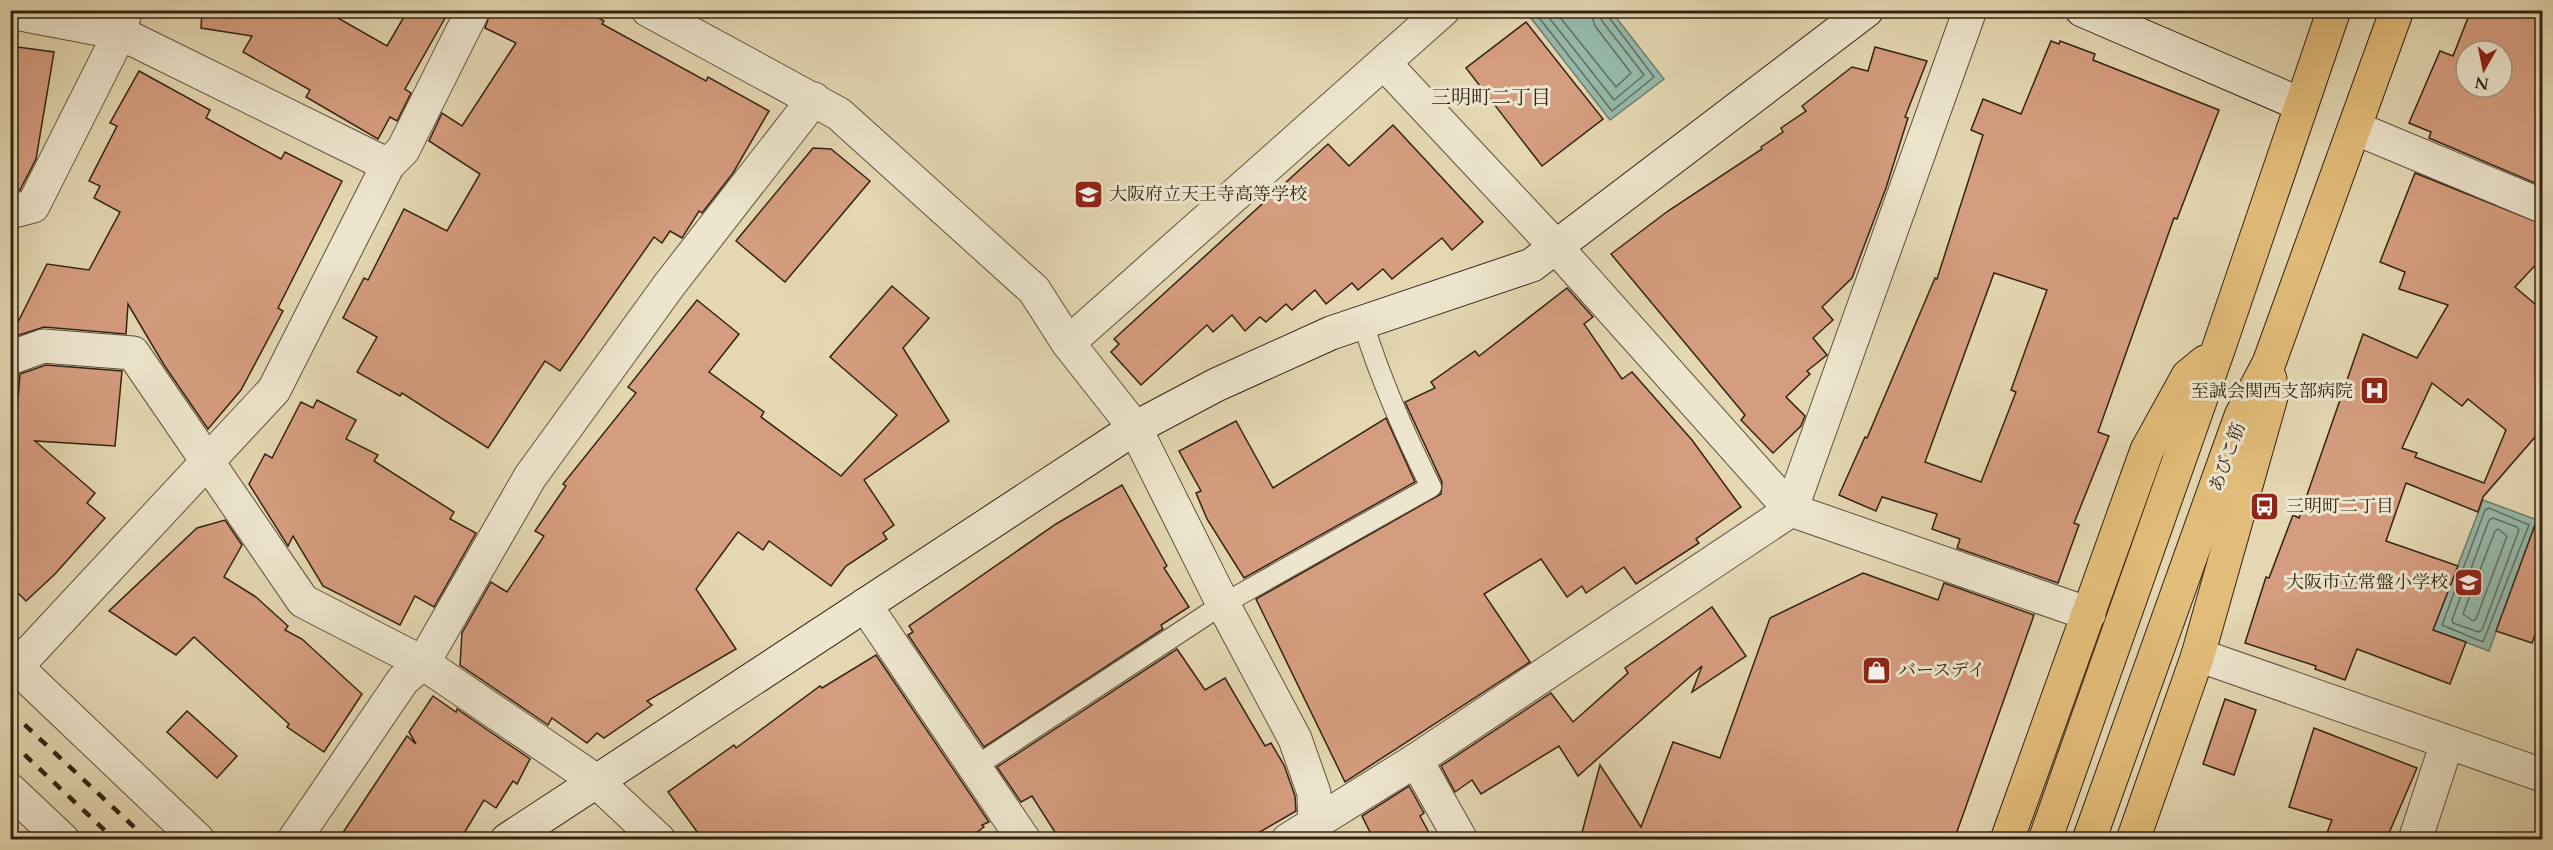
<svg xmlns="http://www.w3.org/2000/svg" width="2553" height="850" font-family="Cardo,'Noto Serif JP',serif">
	<rect width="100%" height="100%" fill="#e4d7b2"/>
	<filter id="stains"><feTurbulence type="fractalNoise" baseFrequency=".00333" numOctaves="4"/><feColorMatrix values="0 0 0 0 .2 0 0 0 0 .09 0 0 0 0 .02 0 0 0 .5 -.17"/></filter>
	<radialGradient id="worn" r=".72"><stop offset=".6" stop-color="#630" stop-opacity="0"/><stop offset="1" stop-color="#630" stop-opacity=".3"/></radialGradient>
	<g fill="#95baab" stroke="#6e7e6f" stroke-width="1.5">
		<path d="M1530,10L1611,11L1664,79L1610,120L1527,13Z"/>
		<path d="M2483,500L2537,520L2489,651L2433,630Z"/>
	</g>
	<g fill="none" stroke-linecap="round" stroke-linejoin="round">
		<g stroke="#646e60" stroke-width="1.5">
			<path d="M1533,10L1612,111L1654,77L1608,16L1607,10"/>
			<path d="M1543,10L1614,100L1644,75L1602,21L1599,10"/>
			<path d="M1554,10L1616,87L1631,73L1595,26L1590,10"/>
			<path d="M2489,508L2529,525L2483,642L2442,625L2485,510Z"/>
			<path d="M2493,518L2517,527L2519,530L2482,630L2478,632L2453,623L2452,620L2489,520Z"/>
			<path d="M2498,529L2507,536L2476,619L2473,621L2463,614L2495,531Z"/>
		</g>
	</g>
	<g fill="#d59d7f" stroke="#332314" stroke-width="1.5" fill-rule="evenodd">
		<path d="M202,10H324L387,46L408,10H452L449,11L405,89L411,93L397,121L390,117L378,139L306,97L310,90L243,52L252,36L201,28Z"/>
		<path d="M491,10H585L604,21L602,24L706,81L708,77L769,111L733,173L702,213L699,211L682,238L670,231L662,243L654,237L560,371L545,361L488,448L402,393L400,396L357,372L377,337L343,318L364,278L368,280L404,209L447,231L480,174L429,141L442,113L462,126L516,43L485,28Z"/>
		<path d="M2471,10H2542V186L2429,138L2431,132L2409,123L2440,51L2453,56ZM2466,51H2502V87H2466Z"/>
		<path d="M1526,22L1603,119L1542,166L1466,68Z"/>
		<path d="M2051,41L2059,44L2060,41L2095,54L2093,60L2219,110L2177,219L2174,218L2098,432L2109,436L2074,523L2079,525L2058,583L1957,548L1960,539L1932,529L1937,514L1882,497L1876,511L1839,495L1865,437L1867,438L1935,278L1937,279L1983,135L1971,130L1983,99L2021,114ZM1994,273L2047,290L2011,390L2016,392L1981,482L1925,462Z"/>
		<path d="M10,46L54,52L36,159L20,190L10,192Z"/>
		<path d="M1875,47L1927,61L1905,117L1908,118L1886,188L1852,278L1822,307L1833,320L1813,338L1827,355L1807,371L1810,374L1786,397L1805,416L1801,426L1773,453L1741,420L1745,415L1611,254L1668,211L1762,149L1761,147L1783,132L1781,128L1806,111L1802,106L1852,67L1868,71Z"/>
		<path d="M139,71L210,110L206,118L281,159L285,152L342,181L278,308L283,311L241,390L208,429L164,365L128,304L126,334L44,327L10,338L47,264L89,270L120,212L94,198L100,186L89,181L117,126L110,123Z"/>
		<path d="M1393,125L1483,222L1452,250L1442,238L1392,279L1383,269L1358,290L1352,283L1326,304L1315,290L1292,310L1286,304L1266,322L1260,317L1245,331L1232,315L1213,332L1207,325L1141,385L1111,352L1119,344L1114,339L1328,144L1349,166Z"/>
		<path d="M813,148L831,149L870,181L785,282L736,241Z"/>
		<path d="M2415,173L2542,224V258L2515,287L2542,310V429L2483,497L2478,512L2406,483L2386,541L2458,566L2433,630L2466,642L2450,684L2357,649L2345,680L2315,669L2316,666L2245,643L2266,577L2269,578L2293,515L2299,518L2363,334L2417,358L2448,305L2399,289L2405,272L2380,262ZM2432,383L2462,406L2468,399L2506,430L2484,483L2415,457L2417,453L2402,448Z"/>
		<path d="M892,286L929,318L903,348L949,421L864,480L894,525L883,533L887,539L846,566L831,586L769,541L763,550L738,532L696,589L736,649L647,701L652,705L604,738L597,733L587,743L552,718L548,725L460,665L462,633L491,582L507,592L544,536L535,531L566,486L563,484L636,393L628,387L697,300L739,334L709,372L764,412L761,417L841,476L897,415L830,357Z"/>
		<path d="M1567,288L1593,317L1584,324L1622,379L1632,372L1692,440L1741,507L1696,539L1699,543L1636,584L1624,567L1586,593L1582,586L1567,597L1541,559L1484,594L1530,662L1345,782L1256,599L1441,494L1442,482L1405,402L1435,388L1431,382L1475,351L1479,356Z"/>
		<path d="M46,365L122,371L115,446L35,441L95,493L87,503L105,518L55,574L26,601L10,585V498L20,374Z"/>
		<path d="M317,400L356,420L346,439L378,455L374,461L454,512L450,519L476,533L434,607L415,596L400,625L323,586L293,536L288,546L249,484L265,454L272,458L301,402L313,408Z"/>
		<path d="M1386,418L1415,482L1244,578L1207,519L1196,493L1201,491L1179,451L1236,421L1273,488Z"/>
		<path d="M1122,485L1167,566L1164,568L1189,607L1161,625L1163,629L984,747L908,635L913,632L909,626L1056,524Z"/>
		<path d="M2539,514L2542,515V616L2532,643L2496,631Z"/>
		<path d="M225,520L242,545L224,577L256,597L288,626L285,630L302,639L362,694L324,752L287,727L289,724L194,637L176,655L109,611L197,528Z"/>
		<path d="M1863,573L1938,600L1944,583L2034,615L1954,840H1580L1600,765L1641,827L1673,742L1720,758L1770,618Z"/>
		<path d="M1712,607L1746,656L1692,692L1702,666L1578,776L1559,746L1481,794L1472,780L1455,792L1441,766L1551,693L1573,722L1628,673L1625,668Z"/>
		<path d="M1177,649L1205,690L1225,678L1265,746L1271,743L1284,765L1295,796L1296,811L1246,840H1060L1032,796L1021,802L997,767Z"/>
		<path d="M876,655L989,822L982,825L984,827L966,840H703L668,792L734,745L736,748L820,686L822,688Z"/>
		<path d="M433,696L456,712L457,709L530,759L517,784L513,781L496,808L484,800L460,840H338L407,736L416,744L409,732Z"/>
		<path d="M2225,699L2256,710L2234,775L2203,764Z"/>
		<path d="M187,711L237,756L217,778L167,732Z"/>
		<path d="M2314,728L2417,768L2386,840H2324L2332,820L2289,807Z"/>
		<path d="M1409,786L1424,813L1420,816L1433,840H1374L1362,816Z"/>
	</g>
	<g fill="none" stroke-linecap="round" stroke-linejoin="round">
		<defs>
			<path id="lane" d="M976,766L1223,604L1431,487C1404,433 1381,381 1363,323"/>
			<g id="street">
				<path d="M648,10L839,114L1034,290L1068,343L1135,428L1223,604L1295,739L1314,793L1315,840"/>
				<path d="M10,12L120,33L388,165"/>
				<path d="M1385,64L1556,247L1791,510L2089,614"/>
				<path d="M2355,128L2542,206"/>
				<path d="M10,212L33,206L120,33L125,12"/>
				<path d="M1068,343L1443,10"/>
				<path d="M10,358L43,346L133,353L303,601L423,663L595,780L659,840"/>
				<path d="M865,605L1024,840"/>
				<path d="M2198,655L2542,775"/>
				<path d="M10,661L198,840"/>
				<path d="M16,667L274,390L388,165L403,150L473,10"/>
				<path d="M1416,760L1461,840"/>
				<path d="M10,790L63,840"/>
				<path d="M294,840L403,680L423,663L530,477L670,284L814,99"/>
				<path d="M1288,840L1416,760L1791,510L1970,10"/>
				<path d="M2415,840L2447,743"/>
			</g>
			<g id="secondary">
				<path d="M2082,10L2300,104"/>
				<path d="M507,840L1135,428L1216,385L1331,333L1532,265L1867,10"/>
			</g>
			<g id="primary">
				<path d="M2007,840L2147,450L2188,376L2205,362"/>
				<path d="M2045,840L2218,350L2334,10"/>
				<path d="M2089,840L2241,416L2269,363L2397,10"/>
				<path d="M2133,840L2198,655L2271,397L2270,379"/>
			</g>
		</defs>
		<use href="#lane" stroke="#5f503c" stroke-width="22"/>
		<use href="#street" stroke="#5f503c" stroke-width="35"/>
		<use href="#secondary" stroke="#332314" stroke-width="35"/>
		<use href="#primary" stroke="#332314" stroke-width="35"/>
		<use href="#lane" stroke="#ede5cd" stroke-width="20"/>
		<use href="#street" stroke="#ede5cd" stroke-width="33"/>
		<use href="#secondary" stroke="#ede5cd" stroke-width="33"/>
		<use href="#primary" stroke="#e2bc79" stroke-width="33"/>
		<g stroke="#332314" stroke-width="4.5" stroke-dasharray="10 10" stroke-linecap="butt">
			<path d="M10,711L148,840"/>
			<path d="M10,741L115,840"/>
		</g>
	</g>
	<defs>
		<symbol id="school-square" viewBox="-11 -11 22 22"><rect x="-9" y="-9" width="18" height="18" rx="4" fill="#8f2418" stroke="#ede5cd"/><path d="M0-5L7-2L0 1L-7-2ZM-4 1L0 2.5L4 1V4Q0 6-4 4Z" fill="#fff"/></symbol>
		<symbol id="hospital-square" viewBox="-11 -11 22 22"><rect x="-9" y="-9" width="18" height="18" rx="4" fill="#8f2418" stroke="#ede5cd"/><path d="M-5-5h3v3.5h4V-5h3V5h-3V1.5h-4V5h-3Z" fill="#fff"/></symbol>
		<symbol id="bus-square" viewBox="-11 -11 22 22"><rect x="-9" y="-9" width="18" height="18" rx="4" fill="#8f2418" stroke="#ede5cd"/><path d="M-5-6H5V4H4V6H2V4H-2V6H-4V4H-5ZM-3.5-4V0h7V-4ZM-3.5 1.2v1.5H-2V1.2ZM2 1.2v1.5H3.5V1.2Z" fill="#fff"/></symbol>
		<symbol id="shop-square" viewBox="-11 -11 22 22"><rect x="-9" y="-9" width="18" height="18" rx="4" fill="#8f2418" stroke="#ede5cd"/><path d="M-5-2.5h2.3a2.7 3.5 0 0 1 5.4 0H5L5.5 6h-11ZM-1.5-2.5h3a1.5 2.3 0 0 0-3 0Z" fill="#fff"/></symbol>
	</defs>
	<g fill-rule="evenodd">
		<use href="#school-square" x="1072" y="178" width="33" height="33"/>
		<use href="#hospital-square" x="2358" y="374" width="33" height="33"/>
		<use href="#bus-square" x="2248" y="490" width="33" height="33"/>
		<use href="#school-square" x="2452" y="566" width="33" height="33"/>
		<use href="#shop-square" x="1860" y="654" width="33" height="33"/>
	</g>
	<g text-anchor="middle" stroke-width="6" stroke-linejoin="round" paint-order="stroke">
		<g font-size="18" fill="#332314" stroke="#ede5cd" text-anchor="start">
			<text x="1109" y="200">大阪府立天王寺高等学校</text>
			<text x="2353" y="397" text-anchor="end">至誠会関西支部病院</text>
			<text x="2286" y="512">三明町二丁目</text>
			<text x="2448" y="588" text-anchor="end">大阪市立常盤小学校</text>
			<text x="1898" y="676">バースデイ</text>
		</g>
		<g font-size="18" fill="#332314" stroke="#ede5cd">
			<text transform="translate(2227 457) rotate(-70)" y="6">あびこ筋</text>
		</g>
		<g font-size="20" fill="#332314" stroke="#ede5cd">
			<text x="1491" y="104">三明町二丁目</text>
		</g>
	</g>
	<rect width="2553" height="850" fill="none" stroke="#e4d7b2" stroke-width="36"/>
	<rect x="12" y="12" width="2529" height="826" fill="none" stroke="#332314" stroke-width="3"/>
	<rect x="18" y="18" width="2517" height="814" fill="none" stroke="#332314" stroke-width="1.5"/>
	<g transform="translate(2484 69) rotate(189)"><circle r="28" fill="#ede5cd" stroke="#a39783" stroke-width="1.5"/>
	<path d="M0-4.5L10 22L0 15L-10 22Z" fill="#8f2418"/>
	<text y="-9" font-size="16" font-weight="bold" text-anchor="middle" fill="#332314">N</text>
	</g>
	<rect width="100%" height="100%" filter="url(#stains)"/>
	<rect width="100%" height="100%" fill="url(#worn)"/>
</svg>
